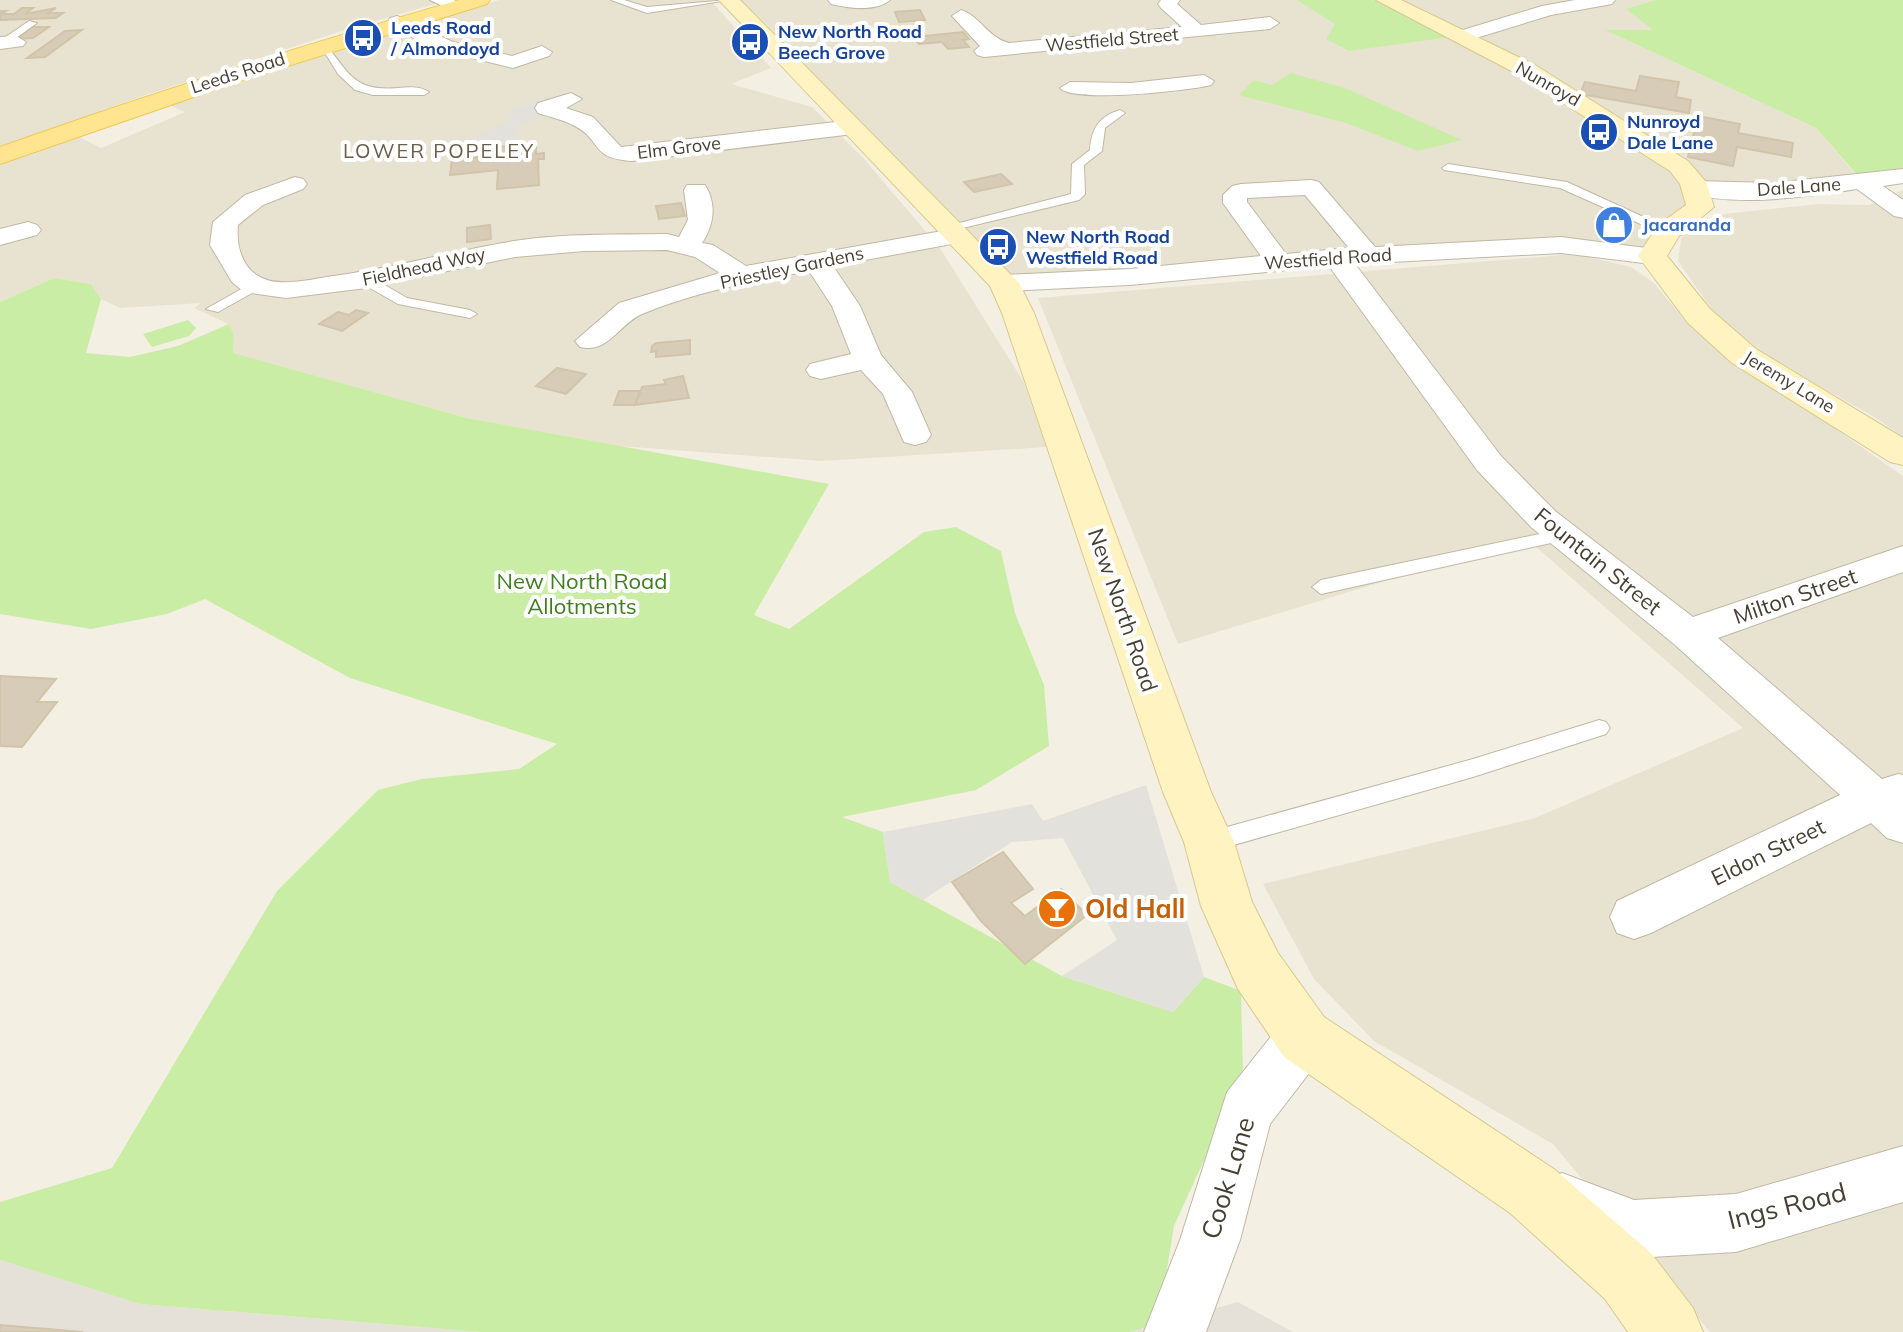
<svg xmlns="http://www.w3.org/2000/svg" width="1903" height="1332" font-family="Mulish,sans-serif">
	<rect width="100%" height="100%" fill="#f4efe3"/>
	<g fill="#e8e2d0">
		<path d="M0,0H449L354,27L140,97L0,148Z"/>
		<path d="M499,0H710L771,68L731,84L812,107L864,159L940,248L1023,381L1047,447L822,461L619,446L467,418L232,353L234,335L229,324L194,308L201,303L120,308L101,299L91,284L54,278L0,302V164L77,136L101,148L185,112L165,103Z"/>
		<path d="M729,0H1655L1627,9L1654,30L1607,31L1816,128L1862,182L1695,188L1700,207L1652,256L1597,247L1004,283Z"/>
		<path d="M1903,190V437L1876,418L1769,358L1715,314L1678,261L1682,232L1724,214L1819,204L1869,205Z"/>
		<path d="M1575,254L1631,267L1654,283L1692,329L1903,476V1332H1710L1553,1144L1374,1041L1314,979L1263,884L1535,818L1743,728L1526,538L1178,644L1038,298Z"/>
	</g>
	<g fill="#e5e0d8">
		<path d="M0,1260L140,1304L481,1332H0Z"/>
		<path d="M1238,1302L1293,1332H1129Z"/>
	</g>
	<g fill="#caeda6">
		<path d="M1297,0H1373L1450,37L1349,51L1326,39L1335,24Z"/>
		<path d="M1655,0H1903V168L1858,176L1816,128L1605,30H1653L1626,9Z"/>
		<path d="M1291,73L1345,88L1462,140L1418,151L1346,123L1239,95L1254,80L1272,85Z"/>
		<path d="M54,278L91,284L101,299L86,353L130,357L178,346L229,324L234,335L233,353L467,418L829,484L754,615L789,629L924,532L956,527L1001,551L1015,613L1044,685L1049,746L976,790L842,817L883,832L890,882L1062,976L1173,1012L1204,977L1241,991L1243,1075L1174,1226L1158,1324L1129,1332H481L140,1304L0,1260V1202L112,1168L277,891L378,790L422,779L519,769L557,744L350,678L205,599L167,614L91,629L0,614V302Z"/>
		<path d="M188,320L196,328L189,336L152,347L143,334Z"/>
	</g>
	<g fill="#e3e1dc">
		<path d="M562,93L582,101L518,125L516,140L474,144L476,138L483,133L514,118L505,112Z"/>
		<path d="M1146,785L1204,977L1173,1012L1062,976L1117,940L1063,838L1012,842L923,900L890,882L883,832L1032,804L1043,821Z"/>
	</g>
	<g fill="#d6ccb7" stroke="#d2c4a9" stroke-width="2">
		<path d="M22,8H33L25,14L56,8L48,13H63L56,18L0,20V11H6L1,14H14Z"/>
		<path d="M920,10L925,20L899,22L895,12Z"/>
		<path d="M33,27H49L33,38L16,39Z"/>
		<path d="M82,30L45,57L27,58L65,31Z"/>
		<path d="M963,32L969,39L963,40L969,47L948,49L942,42L919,44L914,37Z"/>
		<path d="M1640,76L1679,82L1676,97L1691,100L1689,113L1580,94L1585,82L1636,91Z"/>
		<path d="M1698,116L1740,124L1738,133L1793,143L1791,157L1737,147L1733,166L1688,157Z"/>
		<path d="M536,143V154L544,153V159H538L539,185L497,189L498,170L450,175L452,160L497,155L498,147Z"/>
		<path d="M1001,174L1012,184L974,192L964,182Z"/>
		<path d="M681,203L685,216L659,219L656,206Z"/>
		<path d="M1616,217L1631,232H1613L1599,218Z"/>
		<path d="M490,225L491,239L467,242V228Z"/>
		<path d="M356,310L368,313L342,331L319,324L338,312L349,315Z"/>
		<path d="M690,340V354L656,357V351L651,352L652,346L656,343Z"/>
		<path d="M557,368L586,374L566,394L536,386Z"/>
		<path d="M683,376L689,398L635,405L642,387L666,384L664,380Z"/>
		<path d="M619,391H640L635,405H614Z"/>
		<path d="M0,676L56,679L37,702H57L22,747L0,746Z"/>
		<path d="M1003,852L1033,889L1011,903L1025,916L1061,889L1087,915L1025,964L981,921L952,882Z"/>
		<path d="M0,1325L83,1332H0Z"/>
	</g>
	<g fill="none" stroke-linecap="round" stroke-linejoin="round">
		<defs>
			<g id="lane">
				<path d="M611,0H624L647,7L728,0L647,13Z"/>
				<path d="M29,21L37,23L6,45H0V41Z"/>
				<path d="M319,43H325C349,74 355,92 398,88C409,87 420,86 429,92L424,95H373L355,90L338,74Z"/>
				<path d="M1120,110L1125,113L1105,128L1102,151L1084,165L1085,194L1079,200L950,231L944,227L1071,194L1072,164L1090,150C1091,128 1100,116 1120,110Z"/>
				<path d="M1448,164L1567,182L1674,231L1663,234L1560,188L1444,170L1442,168Z"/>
				<path d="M361,277H371L407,298L470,310L477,314L470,318L398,304L361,283Z"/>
				<path d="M254,282L259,283V289L218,312L206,309Z"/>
				<path d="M1563,529L1569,531L1572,535L1569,539L1321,594L1312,587L1321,580Z"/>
				<path d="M1599,720L1606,722L1610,728L1606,734L1473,777L1209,852L1201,849L1198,842L1201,835L1209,832L1473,759Z"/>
			</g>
			<g id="street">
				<path d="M430,0H454L464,7L455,12Z"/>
				<path d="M828,0H890C876,12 848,8 831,4Z"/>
				<path d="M1161,0H1180L1177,4L1201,25L1270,17L1279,23L1270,29L984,57L977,55L974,51L980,46L952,16L961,10C980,16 988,38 1009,43L1182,27L1161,8L1158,4Z"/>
				<path d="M1575,0H1615L1612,4L1551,15L1460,43L1450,37L1453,33L1542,6Z"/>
				<path d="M397,16L453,42L512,56L542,46L552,52L549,56L513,68L439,50L390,26L388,22L390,18Z"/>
				<path d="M16,36L26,42L23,46L0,49V37Z"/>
				<path d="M1204,75L1214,81L1211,85C1188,91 1073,103 1060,88L1070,82L1131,83Z"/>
				<path d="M571,93L582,99L566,108L593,117L621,147L853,120L864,127L853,134L632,161C589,158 603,141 575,126C564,120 550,117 538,113L535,108L538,103Z"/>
				<path d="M1903,169V183L1883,186L1903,200V218L1894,216L1857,189C1803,197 1740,207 1686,193L1683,188L1686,183L1695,181L1773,183Z"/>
				<path d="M295,177L303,179L307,184L303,189L263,205L238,225C236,244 241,267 260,277C280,288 312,279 333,276C394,268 453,251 514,241C564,233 616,235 667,234L679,237L688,220L684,190L687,185H705C717,204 714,225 702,243L713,245L746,266L959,228L968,231L972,236L968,241L833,266L860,306L881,355L912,392L931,435L926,442L915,445L904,442L883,394L861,370L821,379L810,376L806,370L810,364L851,354L832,306L809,271C754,281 694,292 642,314C619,324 608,354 580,347L575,341L619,303L720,273L695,257L667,250L584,251L515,257L366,288L286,298L244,292L232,282L210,245L213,222L245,195Z"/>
				<path d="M1311,180L1319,182L1375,247L1561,237L1661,250L1665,256L1661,262L1652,264L1561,253L1355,264L1501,456L1555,511L1693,617L1903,546V572L1718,638L1882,779L1898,774L1903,775V843L1887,838L1871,823L1651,933L1634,939L1617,933L1610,917L1617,901L1840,795L1674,644L1531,527L1477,470L1329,266L1130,285L1004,291L994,289L990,283L994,277L1004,275L1130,269L1261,256L1223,203V195L1232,186L1241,184ZM1305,195L1349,248L1286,254L1247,202V198Z"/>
				<path d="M28,222L37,225L41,230L37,235L0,245V229Z"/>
				<path d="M1304,1011L1323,1019L1330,1037L1323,1055L1270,1124L1240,1240L1206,1332H1144L1180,1240L1227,1092L1285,1019Z"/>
				<path d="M1903,1146V1202L1736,1252L1634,1258L1542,1222L1533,1202L1542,1182L1562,1173L1634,1200L1736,1194Z"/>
			</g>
			<g id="secondary">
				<path d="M719,0H740L1019,283L1034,313L1211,792L1234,842L1252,902L1278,953L1324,1017L1554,1169L1651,1253L1693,1308L1703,1332H1628L1605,1299L1510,1213L1284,1057L1238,989L1201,906L1184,842L1163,792L1002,313L990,286Z"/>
				<path d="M1376,0H1401L1535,65L1688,161L1706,182L1714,207L1679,236L1667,256L1710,309L1756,349L1903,438V465L1890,462L1732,363L1688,323L1638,256L1658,225L1686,205L1680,184L1670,171L1519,75Z"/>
			</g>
			<path id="primary" d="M459,0H490L487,4L246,79L0,164V147C151,93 305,45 459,0Z"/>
		</defs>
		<use href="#lane" stroke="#c0b8a4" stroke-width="2"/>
		<use href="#street" stroke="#c0b8a4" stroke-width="2"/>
		<use href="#secondary" stroke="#d9c88d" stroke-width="2"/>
		<use href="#primary" stroke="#f1c953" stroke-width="2"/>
		<use href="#lane" fill="#fff" fill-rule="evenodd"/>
		<use href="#street" fill="#fff" fill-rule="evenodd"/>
		<use href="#secondary" fill="#fff3c1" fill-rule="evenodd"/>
		<use href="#primary" fill="#ffe590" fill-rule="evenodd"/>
	</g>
	<defs>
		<symbol id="bus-disc" viewBox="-11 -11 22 22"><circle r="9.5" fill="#1a4fb4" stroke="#fff"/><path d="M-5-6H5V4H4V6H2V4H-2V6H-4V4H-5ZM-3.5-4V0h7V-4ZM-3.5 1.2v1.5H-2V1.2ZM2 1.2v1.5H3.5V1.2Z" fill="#fff"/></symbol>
		<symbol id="shop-disc" viewBox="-11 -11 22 22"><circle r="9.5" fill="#3f7fe0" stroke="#fff"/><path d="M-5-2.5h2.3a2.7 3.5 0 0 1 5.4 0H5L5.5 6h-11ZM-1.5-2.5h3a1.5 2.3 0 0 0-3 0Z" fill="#fff"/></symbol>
		<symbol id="bar-disc" viewBox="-11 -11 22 22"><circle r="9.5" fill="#e8710a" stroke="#fff"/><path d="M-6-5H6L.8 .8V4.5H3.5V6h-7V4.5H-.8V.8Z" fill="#fff"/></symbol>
	</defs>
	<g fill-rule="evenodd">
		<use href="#bus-disc" x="341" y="16" width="44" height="44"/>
		<use href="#bus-disc" x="728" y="20" width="44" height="44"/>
		<use href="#bus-disc" x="1577" y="110" width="44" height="44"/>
		<use href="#shop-disc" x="1592" y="203" width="44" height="44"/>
		<use href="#bus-disc" x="976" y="225" width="44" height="44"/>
		<use href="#bar-disc" x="1035" y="887" width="44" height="44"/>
	</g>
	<g text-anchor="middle" stroke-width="8" stroke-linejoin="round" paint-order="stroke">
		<g font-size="18" font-weight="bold" fill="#164399" stroke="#fff" text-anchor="start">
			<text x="391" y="34">Leeds Road<tspan x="391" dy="21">/ Almondoyd</tspan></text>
			<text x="778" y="38">New North Road<tspan x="778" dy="21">Beech Grove</tspan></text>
			<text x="1627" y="128">Nunroyd<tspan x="1627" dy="21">Dale Lane</tspan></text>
			<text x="1026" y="243">New North Road<tspan x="1026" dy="21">Westfield Road</tspan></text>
		</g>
		<g font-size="18" fill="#463f32" stroke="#fff">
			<text transform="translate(1112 40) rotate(-5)" y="6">Westfield Street</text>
			<text transform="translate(238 73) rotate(-18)" y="6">Leeds Road</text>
			<text transform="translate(1548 84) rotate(30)" y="6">Nunroyd</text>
			<text transform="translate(679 148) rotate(-7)" y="6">Elm Grove</text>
			<text transform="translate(1799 187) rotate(-4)" y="6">Dale Lane</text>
			<text transform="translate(1328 259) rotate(-4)" y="6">Westfield Road</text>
			<text transform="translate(424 267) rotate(-12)" y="6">Fieldhead Way</text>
			<text transform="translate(792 268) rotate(-12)" y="6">Priestley Gardens</text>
			<text transform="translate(1789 382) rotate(31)" y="6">Jeremy Lane</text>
		</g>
		<g font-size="18" font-weight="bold" fill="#366cbe" stroke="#fff" text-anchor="start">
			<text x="1642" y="231">Jacaranda</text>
		</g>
		<g font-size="20" letter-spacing="2" fill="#6a5e48" stroke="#fff">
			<text x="439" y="158">LOWER POPELEY</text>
		</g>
		<g font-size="22" fill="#463f32" stroke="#fff">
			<text transform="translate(1598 561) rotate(39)" y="8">Fountain Street</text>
			<text transform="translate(1795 596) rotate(-19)" y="8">Milton Street</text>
			<text transform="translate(1123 610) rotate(71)" y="8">New North Road</text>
			<text transform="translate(1768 852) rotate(-26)" y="8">Eldon Street</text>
		</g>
		<g font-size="22" fill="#3f7e1f" stroke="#fff">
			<text x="582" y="589">New North Road<tspan x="582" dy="25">Allotments</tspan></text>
		</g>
		<g font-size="26" font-weight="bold" fill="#c56008" stroke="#fff" text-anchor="start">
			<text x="1085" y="918">Old Hall</text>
		</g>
		<g font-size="26" fill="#463f32" stroke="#fff">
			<text transform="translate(1228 1178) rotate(-73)" y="9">Cook Lane</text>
			<text transform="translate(1787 1206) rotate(-14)" y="9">Ings Road</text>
		</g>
	</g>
</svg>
